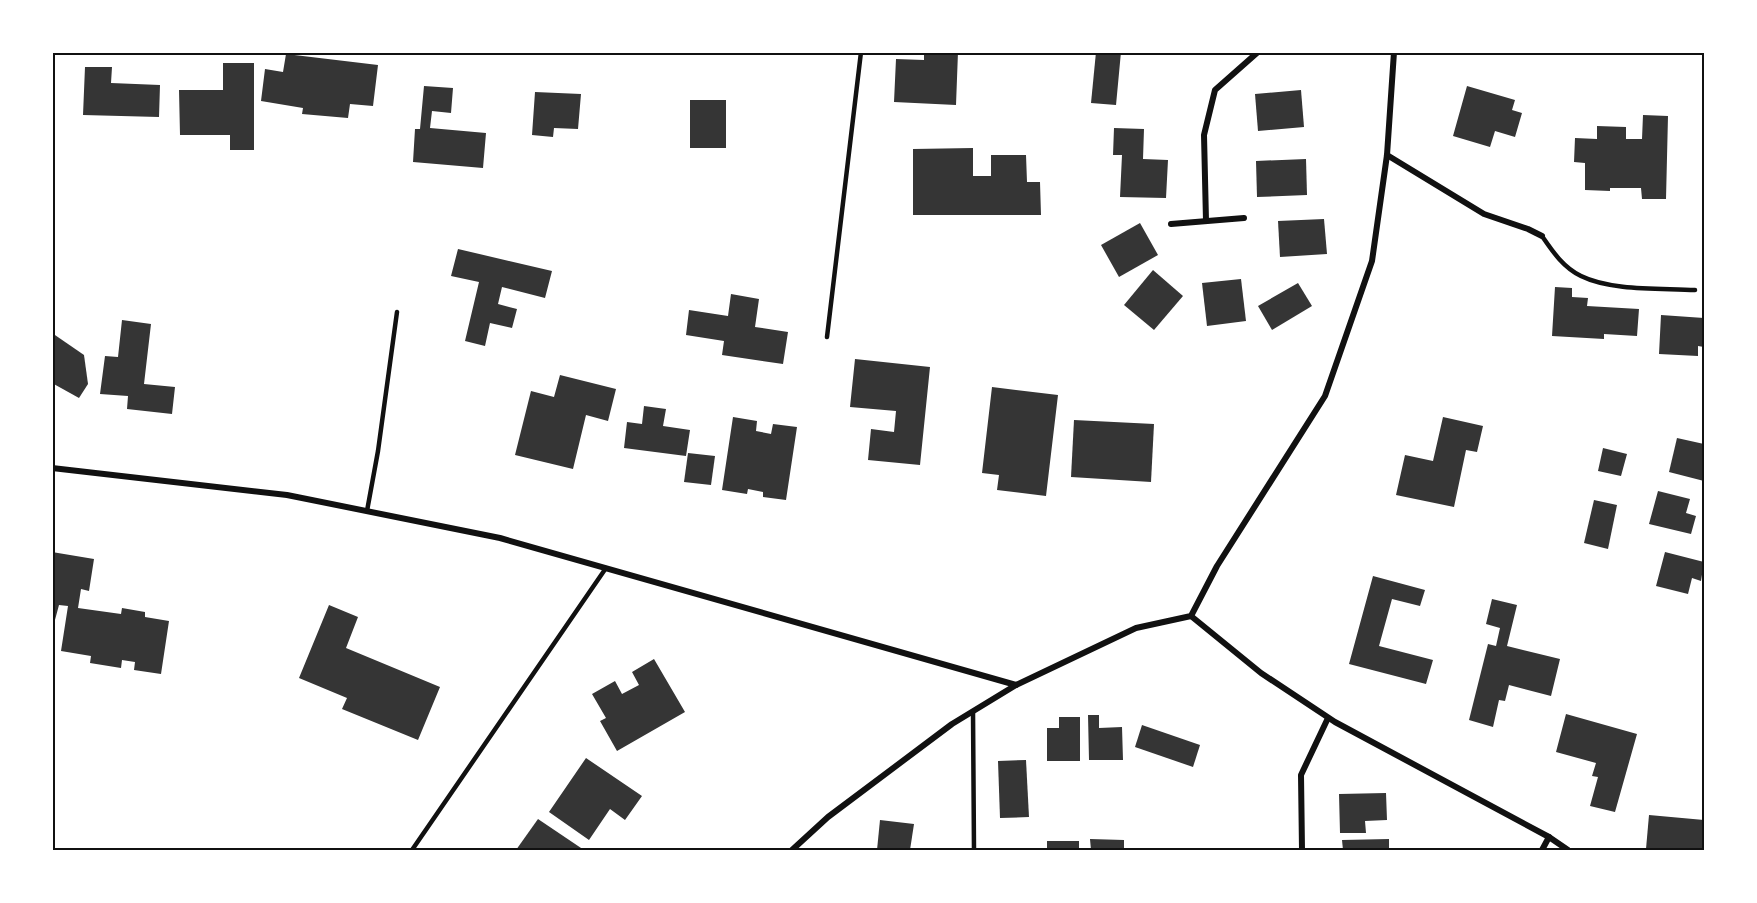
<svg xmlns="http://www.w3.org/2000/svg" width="1757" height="903" font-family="Arial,sans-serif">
	<rect width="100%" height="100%" fill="#fff"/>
	<g fill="#353535">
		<path d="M924,52H958L956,105L894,102L896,59L924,60Z"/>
		<path d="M1096,52H1121L1116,105L1091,103Z"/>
		<path d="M286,54L378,65L373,106L350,104L348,118L302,114L303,108L261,101L265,69L283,72Z"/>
		<path d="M223,63H254V150H230V135H180L179,90H223Z"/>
		<path d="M85,67H112L111,83L160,85L159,117L83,115Z"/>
		<path d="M424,86L453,88L451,113L432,111L430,128L486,133L483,168L413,162L415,129H420Z"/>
		<path d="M1467,86L1515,100L1512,110L1522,113L1515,137L1495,131L1490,147L1453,136Z"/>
		<path d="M1301,90L1304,127L1258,131L1255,94Z"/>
		<path d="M535,92L581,94L578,129L554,128L553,137L532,135Z"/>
		<rect x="690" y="100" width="36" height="48"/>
		<path d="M1643,115L1668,116L1666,199H1642L1641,188H1610V191L1585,190V163L1574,162L1575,138L1597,139V126L1626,127V139H1642Z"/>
		<path d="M1114,128L1144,129L1143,159L1168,160L1166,198L1120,197L1122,155H1113Z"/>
		<path d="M973,148V176H991V155H1026L1027,182H1040L1041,215H913V149Z"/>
		<path d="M1306,159L1307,195L1257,197L1256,161Z"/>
		<path d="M1324,219L1327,254L1280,257L1278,221Z"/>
		<path d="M1140,223L1158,255L1119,277L1101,245Z"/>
		<path d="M458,249L552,271L545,298L502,287L498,304L517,309L512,328L490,323L485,346L465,341L479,282L451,276Z"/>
		<path d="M1153,270L1183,296L1154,330L1124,305Z"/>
		<path d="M1241,279L1246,321L1207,326L1202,283Z"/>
		<path d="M1298,283L1312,306L1272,330L1258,306Z"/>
		<path d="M1555,287L1572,288V297L1588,298L1587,306L1639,309L1637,336L1604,334V339L1552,336Z"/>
		<path d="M731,294L759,299L755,327L788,332L783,364L722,355L724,341L686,335L689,310L728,316Z"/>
		<path d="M1661,315L1704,318V347L1698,346V356L1659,354Z"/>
		<path d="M122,320L151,324L144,384L175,387L172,414L127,409L128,396L100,394L105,356L118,357Z"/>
		<path d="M52,333L84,355L88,384L79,398L52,383Z"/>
		<path d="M855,359L930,367L920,465L868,460L871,429L894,432L896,411L850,407Z"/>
		<path d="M560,375L616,389L608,421L586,415L573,469L515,455L531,391L554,397Z"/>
		<path d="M992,387L1058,395L1046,496L997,490L999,475L982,473Z"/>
		<path d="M644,406L666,409L663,426L690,430L686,456L624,448L627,422L642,424Z"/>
		<path d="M733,417L757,421L756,431L771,434L773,424L797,427L786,500L763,497V492L748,489L747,494L722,490Z"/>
		<path d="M1443,417L1483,426L1477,452L1466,450L1454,507L1396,495L1405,455L1433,461Z"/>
		<path d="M1074,420L1154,424L1151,482L1071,477Z"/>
		<path d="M1677,438L1704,444V481L1669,472Z"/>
		<path d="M1603,448L1627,454L1621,476L1598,471Z"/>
		<path d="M688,453L715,456L711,485L684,482Z"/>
		<path d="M1658,491L1690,499L1686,513L1696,516L1691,534L1649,524Z"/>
		<path d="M1594,500L1617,505L1608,549L1584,543Z"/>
		<path d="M52,552L94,559L89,591L81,589L78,608L121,614L122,608L145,612V617L169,621L161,674L134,670L135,662L122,660L121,668L90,663L91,656L61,651L68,606L59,605L52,631Z"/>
		<path d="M1665,552L1704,562L1701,581L1692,578L1688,594L1656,586Z"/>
		<path d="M1373,576L1425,590L1420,606L1392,599L1379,646L1433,660L1426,684L1349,664Z"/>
		<path d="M1492,599L1517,605L1507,646L1560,659L1551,696L1509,685L1505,701L1499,700L1493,727L1469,720L1488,644L1496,646L1500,628L1486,624Z"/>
		<path d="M329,605L358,617L346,648L440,687L418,740L342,709L347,698L299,678Z"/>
		<path d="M654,659L685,712L617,751L600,721L606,718L592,694L615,681L622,694L639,685L632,672Z"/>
		<path d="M1566,714L1637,734L1615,812L1590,806L1598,777L1592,776L1596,763L1556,752Z"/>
		<path d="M1088,715H1099V728L1122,727L1123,760H1089Z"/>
		<path d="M1059,717H1080V761H1047V728H1059Z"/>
		<path d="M1142,725L1200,745L1193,767L1135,747Z"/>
		<path d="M586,758L642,796L625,820L610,809L589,840L549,812Z"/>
		<path d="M1026,760L1029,817L1000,818L998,761Z"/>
		<path d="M1386,793L1387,820L1365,821L1366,833H1340L1339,794Z"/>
		<path d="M1649,815L1704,820L1703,850L1646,849Z"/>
		<path d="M538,819L584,850H516Z"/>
		<path d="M880,820L914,824L910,850H877Z"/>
		<path d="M1090,839L1124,840V850H1091Z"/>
		<path d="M1389,839V850H1343L1342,840Z"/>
		<rect x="1047" y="841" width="32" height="9"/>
	</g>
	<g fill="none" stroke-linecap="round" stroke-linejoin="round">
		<g stroke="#111" stroke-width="4.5">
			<path d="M1542,236C1553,252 1563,267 1581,276C1611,291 1661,288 1695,290"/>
			<path d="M827,337L861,52"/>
			<path d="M367,511L378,451L397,312"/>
			<path d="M973,711L974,850"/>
			<path d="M412,850L606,568"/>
		</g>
		<g stroke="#111" stroke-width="6">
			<path d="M1387,155L1484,214L1528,229L1542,236"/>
			<path d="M1206,221L1204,135L1215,90L1258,52"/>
			<path d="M1171,224L1244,218"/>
			<path d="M52,468L287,495L500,538L1016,685"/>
			<path d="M1191,616L1261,673L1335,722L1549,837L1568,850"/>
			<path d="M792,850L828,817L952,724L1016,685L1136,628L1191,616L1217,566L1325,396L1372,261L1387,155L1394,52"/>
			<path d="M1302,850L1301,775L1328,718"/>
			<path d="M1542,850L1549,837"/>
		</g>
	</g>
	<rect width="1757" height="903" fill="none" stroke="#ffffff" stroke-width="108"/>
	<rect x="54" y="54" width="1649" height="795" fill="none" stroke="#111" stroke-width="2"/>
</svg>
